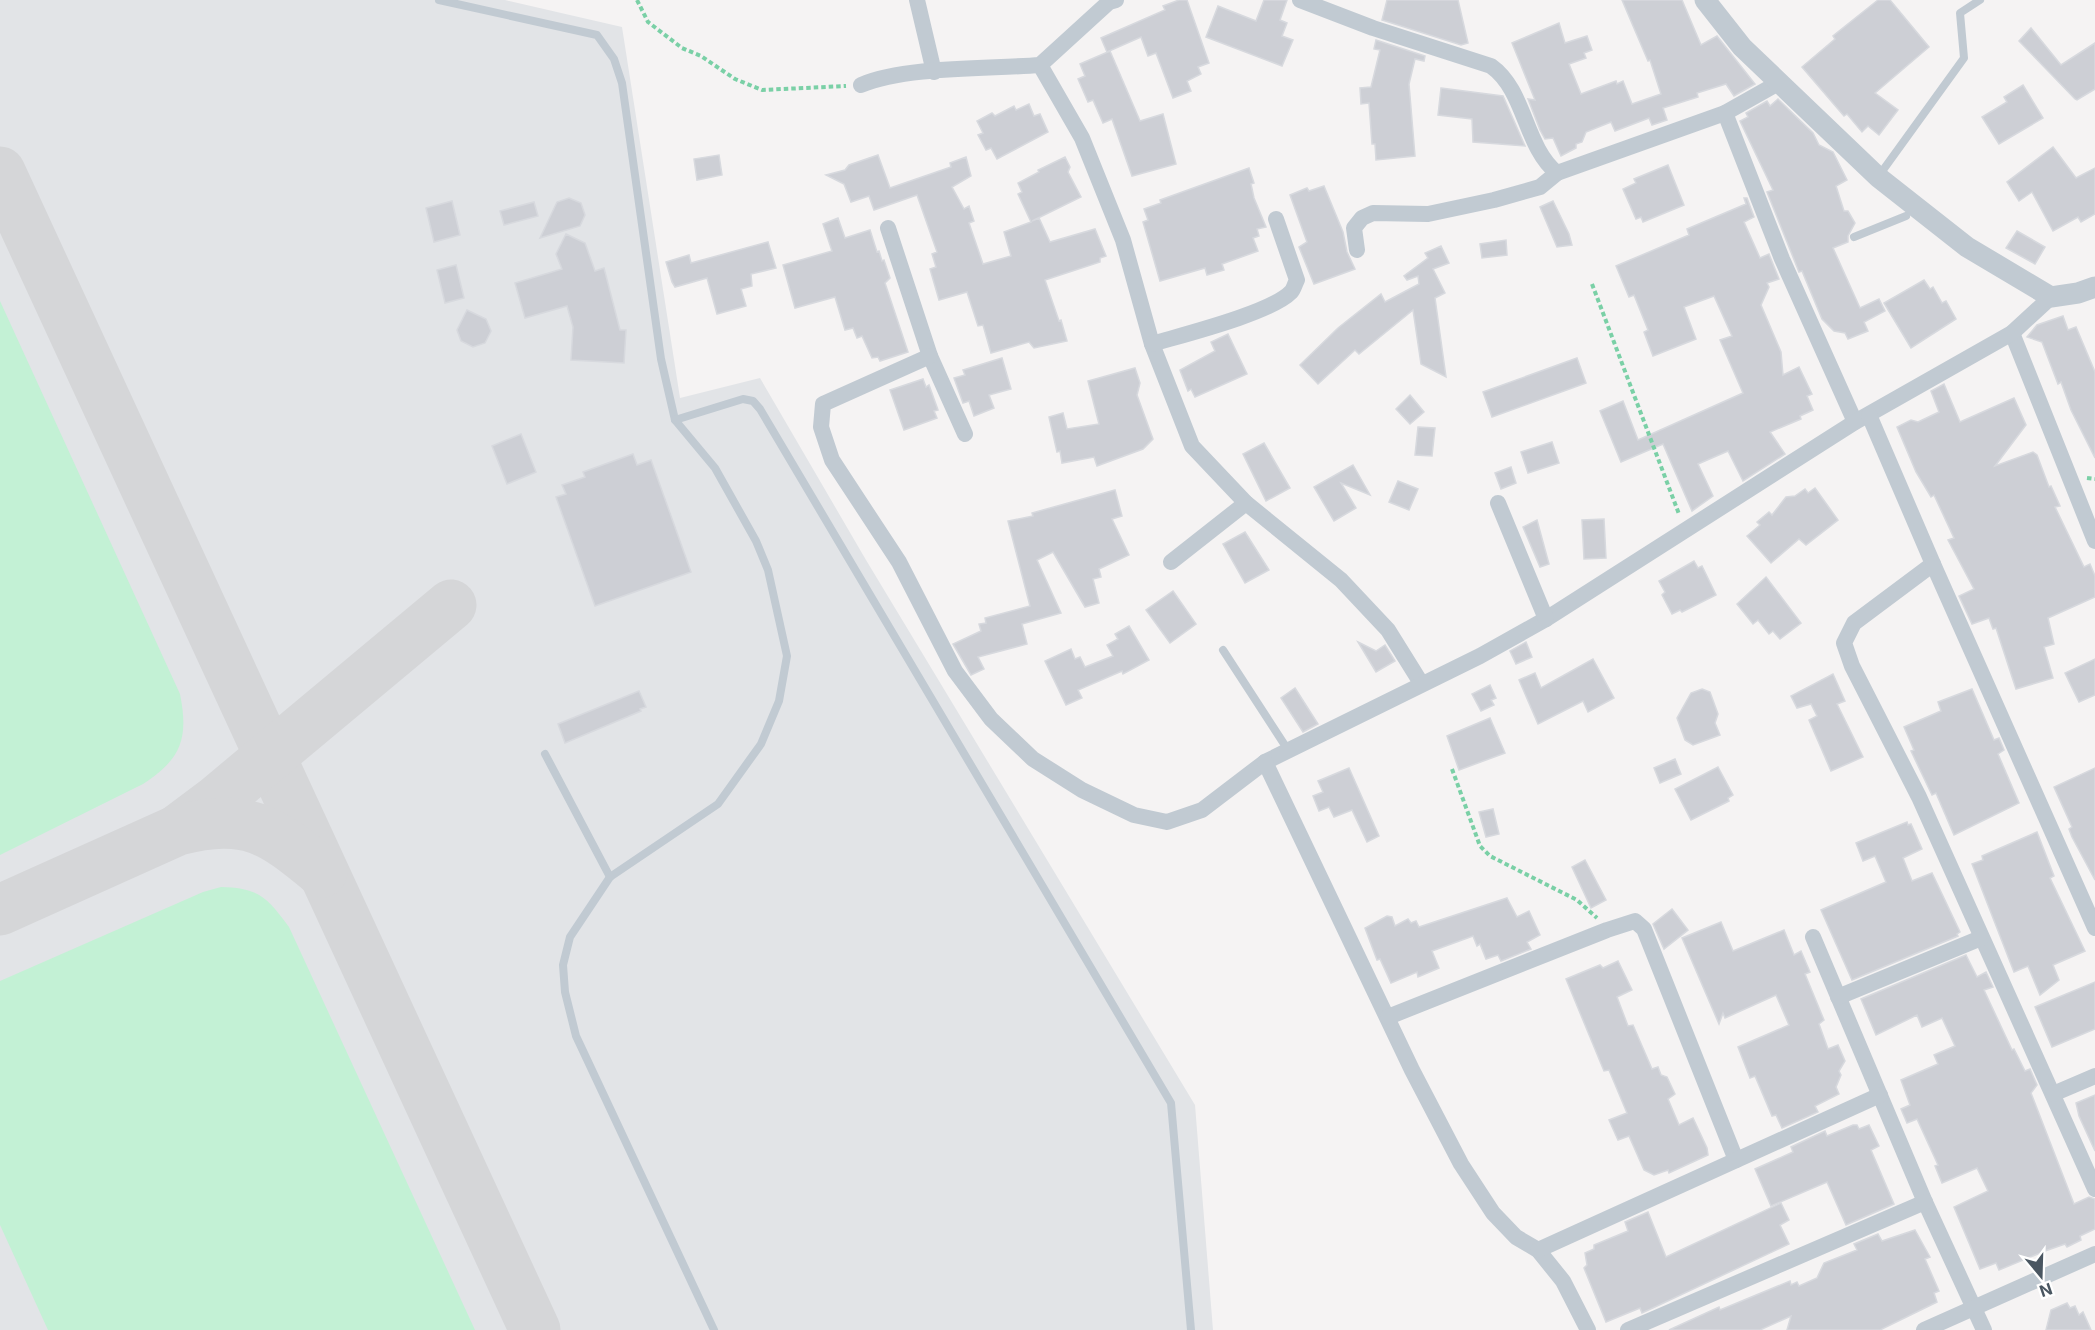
<svg xmlns="http://www.w3.org/2000/svg" width="2095" height="1330" font-family="Inter,sans-serif">
	<rect width="100%" height="100%" fill="#f5f3f3"/>
	<path fill="#e2e4e7" d="M0,0H505L622,27L680,398L760,378L866,560L1195,1105L1213,1330H0Z"/>
	<g fill="#c3f1d5">
		<path d="M0,301L180,694C189,739 181,759 143,784L0,855Z"/>
		<path d="M221,887C259,888 267,897 289,927L475,1330H48L0,1225V981L203,892Z"/>
	</g>
	<g fill="none" stroke-linecap="round" stroke-linejoin="round">
		<g stroke="#d5d6d8" stroke-width="51">
			<path d="M0,172L535,1330"/>
			<path d="M179,829L215,802L451,605"/>
			<path d="M0,910L178,830C248,813 270,829 322,872"/>
		</g>
	</g>
	<g fill="#cdcfd5" stroke="#d7d9de" stroke-width="1.5">
		<path d="M1179,0H1187L1209,63L1198,67L1201,74L1187,81L1191,91L1173,98L1156,53L1148,56L1141,37L1107,52L1101,38L1165,10L1163,6Z"/>
		<path d="M1264,0H1287L1280,20L1287,23L1282,36L1293,40L1282,66L1206,37L1218,6L1256,21Z"/>
		<path d="M1387,0H1458L1468,43L1461,45L1382,20Z"/>
		<path d="M1622,0H1682L1701,45L1717,36L1755,84L1734,96L1726,84L1697,93L1698,97L1663,108L1667,120L1652,125L1649,118L1615,131L1611,122L1586,132L1582,142L1576,144V148L1561,156L1553,138L1545,139L1540,130L1528,99L1535,100L1512,43L1559,23L1565,43L1587,36L1592,50L1584,53L1586,58L1569,64L1581,94L1616,81L1617,84L1623,81L1632,104L1661,94L1650,60L1648,61Z"/>
		<path d="M1878,0H1890L1929,47L1875,93L1898,110L1879,135L1868,126L1862,132L1847,114L1844,116L1802,67L1835,39L1833,36Z"/>
		<path d="M2031,28L2061,65L2095,43V89L2077,100L2075,99L2019,41Z"/>
		<path d="M1376,40L1425,56L1424,61L1415,59L1409,84L1415,156L1376,160L1375,144H1372L1369,103L1361,104L1360,88L1371,87L1380,50L1374,49Z"/>
		<path d="M1110,51L1140,121L1163,114L1176,164L1132,176L1112,119L1103,123L1093,100L1088,102L1078,79L1085,76L1080,64Z"/>
		<path d="M2023,85L2043,118L1999,144L1982,117L2007,102L2004,97Z"/>
		<path d="M1441,88L1503,96L1525,146L1473,142L1472,119L1438,115Z"/>
		<path d="M1778,99L1813,133L1819,145L1833,152L1847,180L1836,186L1844,211H1848L1855,223L1848,236V242L1833,248L1860,308L1879,299L1885,311L1864,322L1868,331L1848,339L1845,333L1834,331L1822,319L1802,271L1799,272L1767,192L1773,190L1740,121L1748,117L1746,113L1767,101L1770,106Z"/>
		<path d="M1029,104L1034,116L1040,114L1048,132L997,159L991,148L986,150L978,135L983,133L977,121L992,113L995,116L1014,106L1016,110Z"/>
		<path d="M2053,147L2076,178L2095,168V214L2081,222L2078,217L2053,231L2032,192L2019,201L2007,182Z"/>
		<path d="M719,155L722,175L697,180L694,159Z"/>
		<path d="M878,155L890,188L951,167L950,163L966,157L971,176L952,187L964,209L969,206L974,221L969,223L983,264L1011,256L1004,232L1031,222L1018,194L1022,192L1018,183L1039,172L1038,170L1065,157L1070,167L1068,172L1081,197L1032,221L1039,218L1050,242L1095,229L1106,256L1100,258V262L1045,280L1059,321L1061,320L1067,341L1034,348L1029,342L991,353L983,325L978,326L967,292L939,300L930,269L936,267L932,254L937,252L917,195L874,210L869,196L851,202L844,184L826,175L845,170L849,165Z"/>
		<path d="M1668,165L1684,205L1643,222L1641,217L1636,219L1623,189L1636,183L1634,179Z"/>
		<path d="M1249,168L1254,183L1251,184L1254,198L1266,227L1257,229L1259,236L1253,238L1258,251L1222,264L1224,270L1207,275L1205,268L1160,281L1143,222L1148,220L1144,209L1161,203L1160,200Z"/>
		<path d="M1324,186L1343,232L1347,252L1355,269L1314,284L1299,247L1307,242L1290,195L1307,188L1309,191Z"/>
		<path d="M569,198L581,203L585,215L580,226L540,238L557,202Z"/>
		<path d="M1744,198H1747L1754,217L1744,222L1760,258L1769,254L1779,279L1767,283L1769,287L1761,305L1781,352L1783,375L1799,367L1812,394L1807,396L1813,410L1800,416L1801,419L1770,432L1785,454L1743,481L1728,451L1698,464L1713,496L1692,511L1663,444L1621,462L1600,411L1623,401L1638,440L1743,393L1720,340L1732,336L1714,296L1684,307L1696,339L1653,356L1644,332L1648,330L1634,295L1629,297L1616,266L1689,235L1687,229L1746,204Z"/>
		<path d="M452,201L460,235L434,242L426,208Z"/>
		<path d="M1553,201L1569,234L1572,245L1557,247L1540,207Z"/>
		<path d="M534,202L538,216L504,225L500,211Z"/>
		<path d="M838,218L845,238L870,230L877,252L879,251L882,261L884,260L890,278L885,283L908,352L880,361L878,357L872,358L862,336L857,338L853,328L845,330L835,297L795,308L783,265L832,251L823,224Z"/>
		<path d="M2017,231L2045,247L2035,264L2006,248Z"/>
		<path d="M566,234L585,243L595,271L604,268L620,330H626L624,363L571,360L573,327L567,306L525,318L515,283L562,269L556,254Z"/>
		<path d="M1506,240L1507,255L1482,258L1480,244Z"/>
		<path d="M768,242L776,268L751,274L752,286L741,289L746,306L717,314L707,278L675,287L672,282L666,262L689,255L691,263Z"/>
		<path d="M1441,246L1449,263L1433,269L1445,293L1435,298L1446,377L1421,364L1413,310L1359,354L1355,350L1318,384L1300,365L1338,328L1381,294L1385,302L1419,284L1418,276L1407,280L1404,276L1428,258L1425,253Z"/>
		<path d="M456,265L464,298L445,303L437,270Z"/>
		<path d="M1924,280L1930,289L1933,287L1942,303L1946,301L1956,319L1911,348L1884,303Z"/>
		<path d="M467,310L486,319L491,331L485,343L473,347L461,341L457,330Z"/>
		<path d="M2063,316L2068,330L2076,327L2095,372V458L2071,410L2061,382L2058,384L2042,342L2027,337L2037,325Z"/>
		<path d="M1228,334L1247,374L1195,397L1191,389L1188,391L1180,370L1215,351L1211,342Z"/>
		<path d="M1002,358L1011,389L989,395L994,408L974,416L969,401L963,403L954,378L965,375L963,370Z"/>
		<path d="M1577,358L1586,383L1492,417L1483,392Z"/>
		<path d="M1135,368L1140,383L1137,395L1153,439L1143,449L1097,466L1094,457L1062,463L1060,451L1057,452L1049,417L1063,413L1067,429L1099,424L1088,381Z"/>
		<path d="M923,379L926,387L929,385L938,410L934,411L937,418L904,430L890,390Z"/>
		<path d="M1944,384L1960,422L2014,398L2026,425L1995,466L2033,452L2037,455L2049,487L2051,486L2060,506L2055,507L2084,567L2090,564L2095,576V597L2048,618L2054,644L2044,647L2053,678L2016,689L1996,628L1993,629L1989,618L1972,624L1959,596L1974,589L1948,540L1954,538L1934,495L1931,497L1916,472L1897,427L1911,420L1918,422L1939,412L1931,391Z"/>
		<path d="M1410,395L1424,412L1410,424L1396,409Z"/>
		<path d="M1418,427L1435,428L1432,456L1415,455Z"/>
		<path d="M521,434L536,472L507,484L492,446Z"/>
		<path d="M1552,442L1559,463L1528,473L1521,452Z"/>
		<path d="M1264,443L1290,488L1266,501L1243,454Z"/>
		<path d="M633,454L637,465L651,460L691,572L595,606L556,497L566,494L562,485L585,477L583,472Z"/>
		<path d="M1353,465L1370,495L1341,483L1356,508L1334,521L1314,487Z"/>
		<path d="M1511,467L1516,483L1501,489L1495,473Z"/>
		<path d="M1398,481L1418,489L1409,510L1389,502Z"/>
		<path d="M1815,488L1838,520L1806,545L1799,539L1771,563L1747,536L1760,525L1757,522L1769,512L1772,515L1786,497L1795,496L1805,489L1808,493Z"/>
		<path d="M1115,490L1122,516L1112,519L1129,555L1099,569L1101,577L1093,579L1099,603L1085,607L1053,552L1037,560L1061,613L1022,624L1027,644L978,657L984,669L971,675L953,644L981,631L979,624L986,623L985,618L1030,606L1008,521L1033,516L1032,513Z"/>
		<path d="M1604,519L1606,558L1584,559L1582,520Z"/>
		<path d="M1537,520L1549,564L1540,567L1523,527Z"/>
		<path d="M1245,532L1269,570L1245,583L1223,544Z"/>
		<path d="M1694,561L1698,568L1702,566L1716,595L1682,612L1680,610L1672,614L1662,595L1665,592L1659,581Z"/>
		<path d="M1766,577L1801,623L1780,639L1773,631L1769,634L1758,620L1753,624L1737,604Z"/>
		<path d="M1173,591L1196,624L1170,643L1146,610Z"/>
		<path d="M1129,626L1149,660L1123,674L1122,671L1078,690L1082,698L1066,705L1045,661L1071,649L1075,659L1080,657L1085,667L1113,656L1107,645L1118,639L1115,634Z"/>
		<path d="M1358,642L1376,651L1385,645L1395,661L1376,672Z"/>
		<path d="M1526,642L1532,657L1516,664L1510,651Z"/>
		<path d="M1593,659L1614,698L1588,712L1583,701L1538,724L1519,680L1535,673L1541,688Z"/>
		<path d="M2095,659V695L2079,702L2065,673Z"/>
		<path d="M1833,674L1845,701L1837,704L1863,757L1831,771L1809,720L1817,716L1811,704L1797,708L1791,696Z"/>
		<path d="M1490,685L1496,698L1491,700L1494,705L1481,711L1472,694Z"/>
		<path d="M1295,688L1318,724L1303,732L1281,698Z"/>
		<path d="M1702,689L1710,692L1718,714L1715,723L1720,735L1693,745L1685,740L1677,718L1691,693Z"/>
		<path d="M1972,689L1994,740L1999,738L2004,750L1998,754L2019,803L1954,835L1936,793L1932,795L1911,751L1914,750L1904,727L1941,711L1938,702Z"/>
		<path d="M639,691L646,707L640,709L641,711L565,743L558,724Z"/>
		<path d="M1490,718L1505,753L1459,770L1447,736Z"/>
		<path d="M1675,759L1681,774L1660,783L1654,768Z"/>
		<path d="M1718,767L1733,795L1728,798L1729,801L1691,820L1675,789Z"/>
		<path d="M1349,768L1379,836L1367,842L1352,810L1334,817L1329,807L1319,811L1313,796L1323,792L1318,781Z"/>
		<path d="M2095,768V880L2072,837L2069,829L2072,827L2054,787Z"/>
		<path d="M1493,809L1499,834L1486,837L1479,812Z"/>
		<path d="M1907,822L1908,825L1911,824L1922,849L1903,858L1912,881L1932,873L1960,932L1957,934L1958,936L1852,980L1821,910L1886,882L1875,856L1863,861L1856,843Z"/>
		<path d="M2037,832L2054,876L2050,878L2085,951L2053,965L2059,980L2040,995L2028,966L2014,972L1972,864L1983,860L1982,856Z"/>
		<path d="M1585,860L1606,900L1591,908L1572,867Z"/>
		<path d="M1507,898L1517,917L1529,911L1540,935L1527,942L1531,949L1501,961L1498,955L1486,959L1480,944L1477,946L1473,936L1432,951L1439,968L1418,977L1417,972L1391,983L1380,959L1377,960L1365,928L1387,916L1392,917L1395,926L1408,919L1411,923L1416,921L1419,927Z"/>
		<path d="M1672,909L1688,930L1664,949L1653,924Z"/>
		<path d="M1721,922L1733,951L1784,930L1794,955L1801,951L1810,972L1805,974L1824,1020L1819,1024L1828,1049L1838,1045L1845,1061L1839,1071L1841,1075L1836,1087L1839,1094L1815,1106L1818,1112L1782,1128L1776,1115L1772,1116L1755,1076L1750,1078L1738,1047L1789,1025L1776,995L1725,1018L1723,1013L1719,1024L1682,938Z"/>
		<path d="M1966,955L1977,977L1986,972L1993,987L1984,990L2012,1050L2014,1049L2025,1071L2030,1069L2037,1085L2031,1093L2074,1204L2089,1197L2095,1199V1229L2080,1236L2081,1240L2067,1247L2065,1244L2045,1251L1999,1270L1996,1263L1980,1269L1954,1207L1988,1191L1977,1168L1942,1183L1935,1166L1938,1165L1917,1119L1907,1123L1901,1109L1910,1105L1901,1080L1938,1064L1934,1055L1955,1046L1942,1018L1922,1027L1917,1015L1876,1035L1861,999Z"/>
		<path d="M1618,961L1632,990L1617,997L1628,1026L1633,1025L1652,1069L1658,1067L1661,1075L1667,1077L1675,1094L1668,1099L1679,1125L1693,1118L1707,1148L1708,1155L1669,1173L1668,1170L1654,1175L1644,1170L1629,1136L1618,1140L1609,1120L1627,1113L1609,1070L1604,1071L1566,979L1600,965L1603,968Z"/>
		<path d="M2095,982V1029L2052,1047L2035,1007Z"/>
		<path d="M2095,1095V1151L2079,1116L2076,1103Z"/>
		<path d="M1853,1125H1857L1859,1129L1869,1125L1879,1146L1871,1150L1894,1204L1846,1225L1827,1182L1771,1206L1755,1169L1793,1152L1791,1147L1825,1131L1827,1136Z"/>
		<path d="M1781,1203L1789,1220L1780,1225L1789,1244L1657,1306L1642,1313L1640,1308L1606,1322L1584,1268L1587,1265L1585,1253L1594,1249V1245L1628,1231L1625,1222L1648,1212L1666,1257Z"/>
		<path d="M1915,1230L1930,1257L1925,1259L1939,1291L1934,1293L1937,1302L1880,1330H1787L1791,1316L1760,1330H1669L1719,1307L1720,1310L1790,1281L1791,1285L1797,1282L1799,1286L1817,1278L1824,1263L1857,1250L1854,1244L1878,1234L1882,1241Z"/>
		<path d="M2067,1303L2070,1308L2075,1306L2079,1315L2083,1312L2091,1330H2046L2051,1310Z"/>
	</g>
	<g fill="none" stroke-linecap="round" stroke-linejoin="round">
		<g stroke="#7ad0a6" stroke-width="4" stroke-dasharray="4.5 3" stroke-linecap="butt">
			<path d="M637,0L648,22L682,48L701,56L735,79L762,90L846,86"/>
			<path d="M1592,284L1679,514"/>
			<path d="M2087,478L2095,479"/>
			<path d="M1452,769L1480,846L1490,856L1577,900L1597,918"/>
		</g>
		<g stroke="#c1cad2" stroke-width="8">
			<path d="M439,0L597,35L614,59L622,83L661,359L675,420L715,468L756,541L768,570L787,656L779,701L761,744L718,804L610,877L570,937L563,965L565,992L576,1036L714,1330"/>
			<path d="M1878,177L1964,58L1960,13L1980,0"/>
			<path d="M1854,237L1906,216"/>
			<path d="M675,420L743,399L753,401L760,409L1171,1103L1191,1330"/>
			<path d="M1223,650L1288,750"/>
			<path d="M545,754L610,877"/>
		</g>
		<g stroke="#c1cad2" stroke-width="16">
			<path d="M917,0L934,72"/>
			<path d="M1300,0L1373,28L1491,66C1526,91 1524,146 1557,173L1725,113"/>
			<path d="M1040,65L1082,138L1123,240L1152,344L1192,446L1246,503L1341,580L1388,630L1421,683"/>
			<path d="M1780,82L1725,113L1782,259L1855,422"/>
			<path d="M861,85C905,66 990,69 1040,65L1109,2L1116,0"/>
			<path d="M888,228L930,356L965,434"/>
			<path d="M1357,250L1354,228L1362,218L1373,213L1428,214L1494,200L1540,187L1557,173"/>
			<path d="M2012,333L2095,541"/>
			<path d="M1152,344C1182,335 1271,313 1291,292C1294,289 1295,283 1297,280L1276,219"/>
			<path d="M930,356L823,404L821,427L832,460L899,562L955,671L991,719L1033,759L1082,790L1134,815L1167,822L1202,810L1265,762L1480,656L1546,619L1855,422L2012,333L2051,297"/>
			<path d="M1869,415L1933,564L1854,623L1844,643L1852,666L1919,797L2095,1189"/>
			<path d="M1498,503L1546,619"/>
			<path d="M1171,562L1246,503"/>
			<path d="M1933,564L2095,928"/>
			<path d="M1265,762L1412,1070L1461,1164L1493,1213L1516,1237L1538,1250L1563,1281L1588,1330"/>
			<path d="M1813,937L1925,1202L1984,1330"/>
			<path d="M1838,997L1981,938"/>
			<path d="M1388,1017L1607,930L1635,921L1644,929L1736,1160"/>
			<path d="M2053,1094L2095,1076"/>
			<path d="M1538,1250L1880,1095"/>
			<path d="M1628,1330L1925,1202"/>
			<path d="M1924,1330L2095,1254"/>
		</g>
		<path stroke="#c1cad2" stroke-width="21" d="M1705,0L1742,47L1878,177L1967,247L2051,297L2078,293L2095,287"/>
	</g>
	<g transform="translate(2041 1276) rotate(161)" stroke="#ffffff" stroke-width="4.5" paint-order="stroke">
	<path d="M0-4.5L10 22L0 15L-10 22Z" fill="#4a5661"/>
	<text y="-9" font-size="16" font-weight="bold" text-anchor="middle" fill="#4a5661">N</text>
	</g>
</svg>
